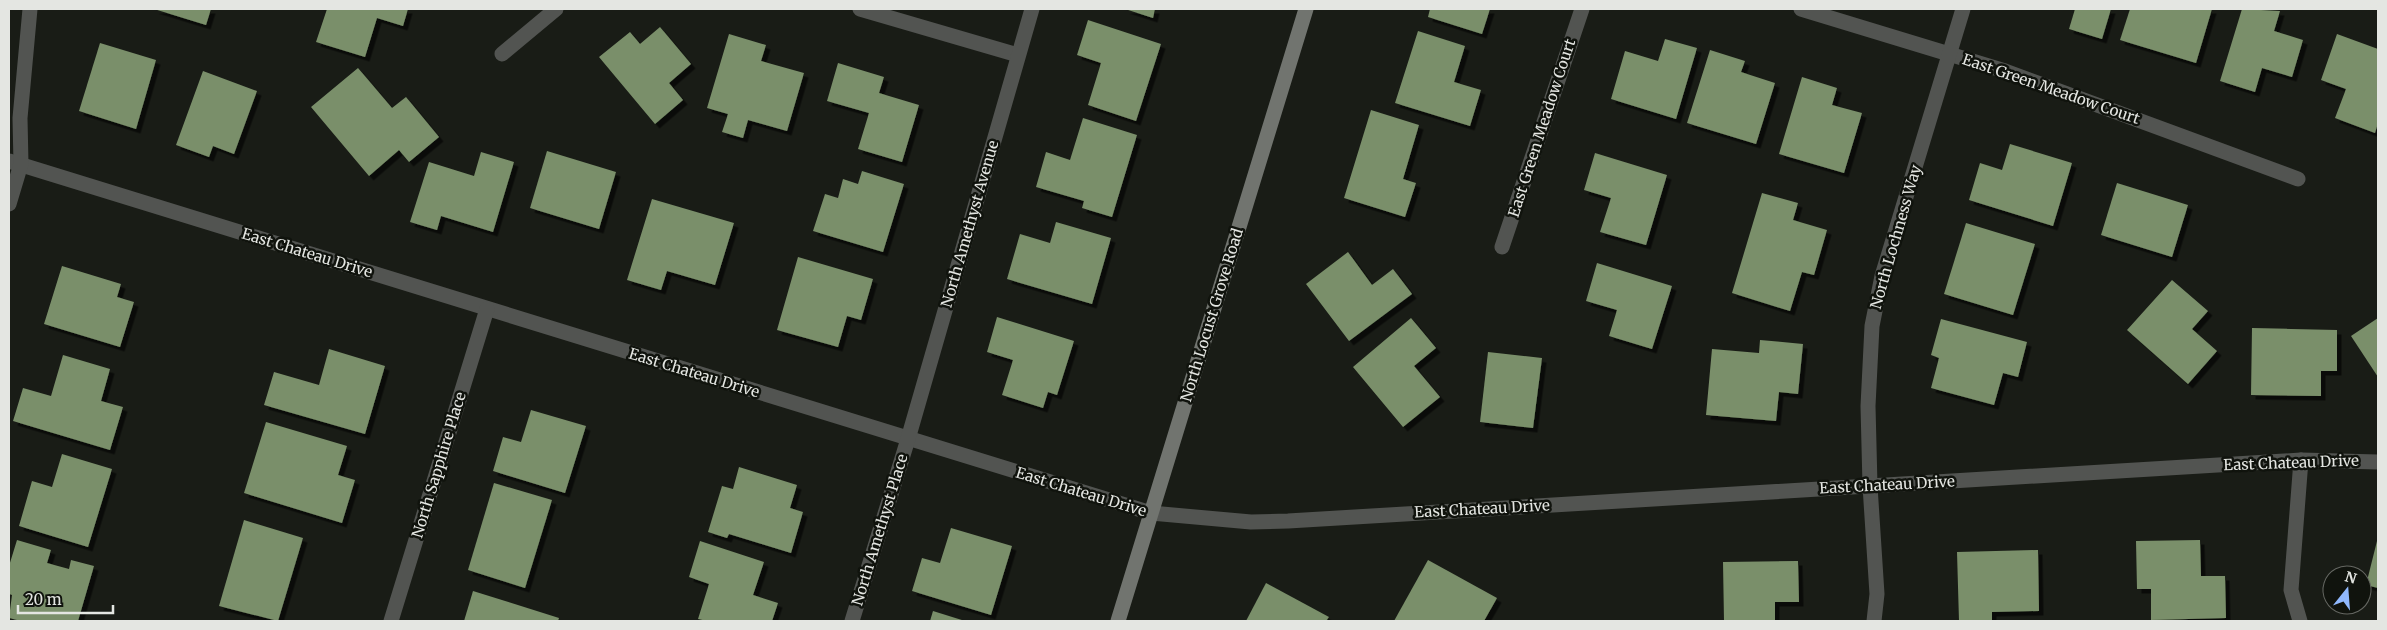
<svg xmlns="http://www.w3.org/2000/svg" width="2387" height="630" font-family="Merriweather,serif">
	<defs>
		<filter id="shadow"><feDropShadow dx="4.5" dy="4.5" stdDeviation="0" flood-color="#0009"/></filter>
	</defs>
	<rect width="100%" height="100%" fill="#191c16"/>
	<g fill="#7a8f6a" filter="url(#shadow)">
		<path d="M154,9H211L206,25Z"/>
		<path d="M327,9H408L403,26L377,18L365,57L316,42Z"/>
		<path d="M1125,9H1155L1153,18Z"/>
		<path d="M1430,9H1490L1482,34L1428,17Z"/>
		<path d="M2075,9H2111L2102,39L2069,29Z"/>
		<path d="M2130,9H2212L2196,63L2120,40Z"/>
		<path d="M2242,9L2280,11L2274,31L2303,40L2292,77L2262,68L2255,92L2220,81Z"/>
		<path d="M1088,20L1161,44L1136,121L1088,105L1101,63L1077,55Z"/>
		<path d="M660,27L691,64L669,83L683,100L655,124L599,57L630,32L640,44Z"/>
		<path d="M1418,31L1465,46L1454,82L1481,90L1470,126L1395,103Z"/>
		<path d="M729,34L766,45L761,61L804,73L787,131L748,120L743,138L722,132L728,114L707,108Z"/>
		<path d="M2337,34L2378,49V123L2375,133L2335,118L2346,89L2321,80Z"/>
		<path d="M1665,39L1697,48L1676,119L1611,99L1625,51L1658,61Z"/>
		<path d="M100,43L156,60L136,129L79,111Z"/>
		<path d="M1710,50L1745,61L1741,72L1775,83L1756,144L1687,123Z"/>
		<path d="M838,63L884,77L879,93L919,105L902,162L858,149L869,113L827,101Z"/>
		<path d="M358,68L392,108L406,97L439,137L409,162L399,150L369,176L311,107Z"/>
		<path d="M203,71L257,91L234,154L213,146L209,157L176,145Z"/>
		<path d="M1802,77L1837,88L1832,105L1862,113L1844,173L1779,154Z"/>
		<path d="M1371,110L1419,125L1403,179L1416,183L1405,217L1344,198Z"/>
		<path d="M1083,118L1137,135L1112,217L1082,208L1084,201L1036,187L1046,152L1070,160Z"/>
		<path d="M2010,144L2072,163L2053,226L1969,200L1980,163L2002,170Z"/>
		<path d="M547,151L616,172L599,229L530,208Z"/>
		<path d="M481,152L514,162L493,232L441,216L437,230L410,222L429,162L474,176Z"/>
		<path d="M1595,153L1667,175L1646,245L1600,232L1611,198L1584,190Z"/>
		<path d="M862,171L904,184L883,252L813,231L825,194L838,198L843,179L858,184Z"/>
		<path d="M2117,183L2188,205L2172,257L2101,235Z"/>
		<path d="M1762,193L1798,203L1793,220L1827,230L1814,275L1802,272L1790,311L1732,293Z"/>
		<path d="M652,199L734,223L715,285L667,271L661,290L627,280Z"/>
		<path d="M1056,222L1111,238L1092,304L1007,279L1020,234L1050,243Z"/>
		<path d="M1966,223L2035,244L2013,315L1944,294Z"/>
		<path d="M1348,252L1372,285L1393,269L1412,294L1349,341L1306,284Z"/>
		<path d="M798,257L873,279L861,320L847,316L838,347L777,330Z"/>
		<path d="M1597,263L1672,286L1652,349L1609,336L1617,310L1586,301Z"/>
		<path d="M62,266L121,284L117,297L134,302L120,347L44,324Z"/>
		<path d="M2172,280L2208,311L2192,329L2217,351L2188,384L2127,330Z"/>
		<path d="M997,317L1074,341L1057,395L1048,392L1043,408L1002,395L1013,360L987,352Z"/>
		<path d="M1411,318L1436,348L1414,366L1440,397L1403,427L1353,367Z"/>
		<path d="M2378,318V377L2351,336Z"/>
		<path d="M1941,319L2027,342L2018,377L2003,373L1994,405L1931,388L1939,358L1931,355Z"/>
		<path d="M2252,328L2337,330V371H2321V396L2251,395Z"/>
		<path d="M1760,340L1803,344L1798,394L1779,392L1776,421L1706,415L1712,349L1759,353Z"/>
		<path d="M329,349L385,366L365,434L264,405L274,372L319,385Z"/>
		<path d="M1488,352L1542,358L1533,428L1480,422Z"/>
		<path d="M63,355L110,369L101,401L123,407L110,450L13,421L23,388L51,396Z"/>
		<path d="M531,410L586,426L565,493L493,471L503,437L521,442Z"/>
		<path d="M266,422L347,446L338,475L355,480L342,523L244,493Z"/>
		<path d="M62,454L112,469L88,547L19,526L32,481L52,487Z"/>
		<path d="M739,467L797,485L790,508L803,512L791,553L729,534L727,538L708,532L722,486L733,489Z"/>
		<path d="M494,483L552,500L525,588L468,570Z"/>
		<path d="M244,520L303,538L278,621L219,606Z"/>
		<path d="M951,528L1012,546L991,615L912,591L922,558L940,563Z"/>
		<path d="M2378,537V588L2366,585Z"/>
		<path d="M17,540L51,550L47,563L69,569L71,560L94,566L78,621H21L9,618L12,595L9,594V566Z"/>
		<path d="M2200,540L2201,576H2225L2226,618L2151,620V589H2137L2136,541Z"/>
		<path d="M700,541L764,562L753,595L778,603L772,621H707L698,619L709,584L689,577Z"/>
		<path d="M2038,550L2039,611L1992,612V621H1959L1957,552Z"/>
		<path d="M1428,560L1497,598L1484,621H1394Z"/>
		<path d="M1798,561L1799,602H1775V621H1724L1723,562Z"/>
		<path d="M1266,583L1329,617L1326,621H1246Z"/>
		<path d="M473,591L559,618L558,621H464Z"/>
		<path d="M933,611L965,621H930Z"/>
	</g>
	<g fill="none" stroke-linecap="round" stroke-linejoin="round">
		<g stroke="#525451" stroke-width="15">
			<path d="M860,9L1018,55"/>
			<path d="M1801,9L2005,71L2298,179"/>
			<path d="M502,54L556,9"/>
			<path d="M9,161L1151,513L1251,522L1288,521L2301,460L2378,462"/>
			<path d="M9,204L21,164L20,118L30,9"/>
			<path d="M1502,247L1582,9"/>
			<path d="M391,621L487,309"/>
			<path d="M852,621L908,439L1032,9"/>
			<path d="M1874,621L1877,594L1870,486L1868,406L1872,326L1882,276L1963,9"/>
			<path d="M2300,621L2291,590L2301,460"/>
		</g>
		<path stroke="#71746f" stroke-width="15" d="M1118,621L1306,9"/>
	</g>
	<g text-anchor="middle" stroke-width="5" stroke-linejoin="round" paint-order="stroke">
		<g font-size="15" fill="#e4e6e2" stroke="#10130d">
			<text transform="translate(2051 89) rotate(19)" y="5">East Green Meadow Court</text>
			<text transform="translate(1542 128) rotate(-72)" y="5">East Green Meadow Court</text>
			<text transform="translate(970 224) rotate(-74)" y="5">North Amethyst Avenue</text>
			<text transform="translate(1896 237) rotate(-74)" y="5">North Lochness Way</text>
			<text transform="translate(307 253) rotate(17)" y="5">East Chateau Drive</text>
			<text transform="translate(1212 315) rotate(-73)" y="5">North Locust Grove Road</text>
			<text transform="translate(694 373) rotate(17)" y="5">East Chateau Drive</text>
			<text transform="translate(2291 463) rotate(-2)" y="5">East Chateau Drive</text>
			<text transform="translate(439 465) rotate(-73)" y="5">North Sapphire Place</text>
			<text transform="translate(1887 485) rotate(-3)" y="5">East Chateau Drive</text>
			<text transform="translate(1081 492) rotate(17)" y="5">East Chateau Drive</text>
			<text transform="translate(1482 509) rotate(-3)" y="5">East Chateau Drive</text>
			<text transform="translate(880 530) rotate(-73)" y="5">North Amethyst Place</text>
		</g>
	</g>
	<rect width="2387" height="630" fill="none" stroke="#e4e6e2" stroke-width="20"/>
	<g transform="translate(2347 590) rotate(17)"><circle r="24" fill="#10130d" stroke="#656762"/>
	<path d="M0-4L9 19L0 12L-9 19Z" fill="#90b8fd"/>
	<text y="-8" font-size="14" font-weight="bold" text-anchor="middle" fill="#e4e6e2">N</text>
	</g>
	<path d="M18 605v8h95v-8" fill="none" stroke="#e4e6e2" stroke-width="2.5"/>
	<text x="25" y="605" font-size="15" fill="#e4e6e2" stroke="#10130d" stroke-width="4" paint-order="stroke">20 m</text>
</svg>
